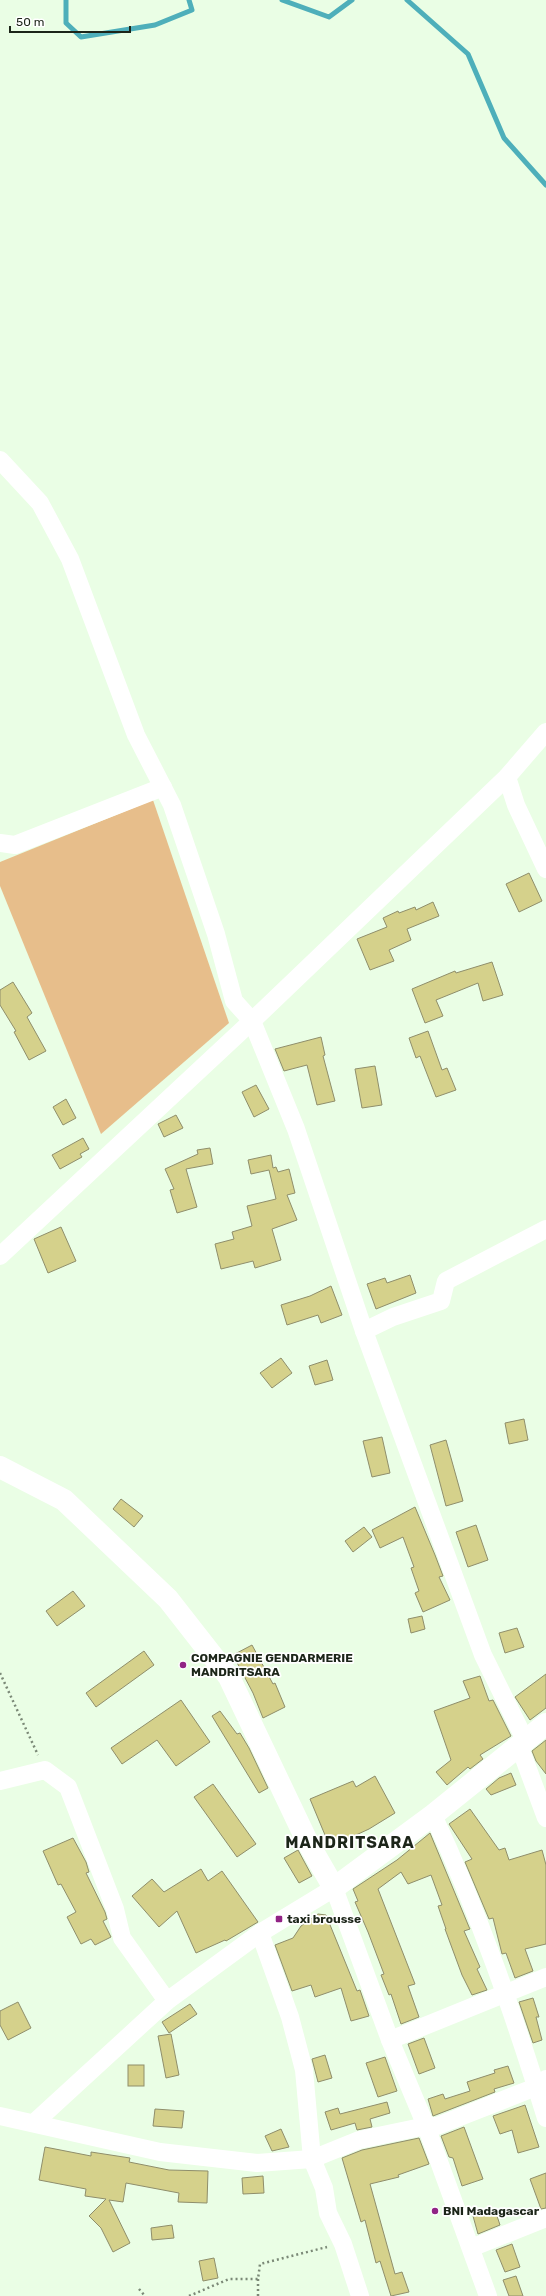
<svg xmlns="http://www.w3.org/2000/svg" width="546" height="2296" font-family="Rubik,sans-serif">
	<rect width="100%" height="100%" fill="#eafee5"/>
	<path fill="#e7be8b" d="M153,800L229,1023L101,1134L0,886V862Z"/>
	<g fill="none" stroke-linecap="round" stroke-linejoin="round">
		<g stroke="#4eafba" stroke-width="5">
			<path d="M66,0V23L81,37L155,25L192,10L189,0"/>
			<path d="M282,0L329,17L352,0"/>
			<path d="M407,0L468,54L504,138L546,185"/>
		</g>
	</g>
	<g fill="#d5d18b" stroke="#8f8e6b">
		<path d="M529,873L542,901L519,912L506,884Z"/>
		<path d="M433,902L439,916L407,929L411,940L389,950L394,961L370,970L357,939L387,927L383,918L398,911L399,913L415,907L416,910Z"/>
		<path d="M492,962L503,995L483,1001L478,983L436,1000L443,1016L425,1023L412,989L455,971L456,973Z"/>
		<path d="M13,982L32,1013L27,1017L46,1051L29,1060L14,1032L16,1031L0,1005V990Z"/>
		<path d="M428,1031L442,1070L447,1068L456,1090L436,1097L420,1056L416,1058L409,1038Z"/>
		<path d="M321,1037L325,1055L323,1056L335,1101L317,1105L307,1065L284,1071L275,1049Z"/>
		<path d="M375,1066L382,1105L362,1108L355,1069Z"/>
		<path d="M256,1085L269,1109L254,1117L242,1092Z"/>
		<path d="M66,1099L76,1118L63,1125L53,1107Z"/>
		<path d="M176,1115L183,1128L164,1137L158,1124Z"/>
		<path d="M83,1138L89,1149L80,1154L82,1157L60,1169L52,1155Z"/>
		<path d="M210,1148L213,1164L186,1169L197,1207L177,1213L170,1190L174,1189L165,1169L198,1154L197,1150Z"/>
		<path d="M271,1155L273,1168L276,1167L278,1172L289,1169L295,1193L287,1195L297,1220L272,1229L281,1260L255,1268L253,1261L221,1269L215,1244L234,1239L232,1232L252,1226L247,1206L276,1199L269,1170L251,1174L248,1160Z"/>
		<path d="M61,1227L76,1261L48,1273L34,1239Z"/>
		<path d="M410,1275L416,1293L376,1309L367,1284L385,1278L387,1283Z"/>
		<path d="M331,1286L342,1315L321,1323L318,1315L287,1325L281,1305L310,1296Z"/>
		<path d="M281,1358L292,1373L272,1388L260,1373Z"/>
		<path d="M327,1360L333,1380L315,1385L309,1366Z"/>
		<path d="M524,1419L528,1440L509,1444L505,1423Z"/>
		<path d="M382,1437L390,1473L372,1477L363,1441Z"/>
		<path d="M446,1440L463,1501L446,1506L430,1445Z"/>
		<path d="M121,1499L143,1516L134,1527L113,1509Z"/>
		<path d="M415,1507L435,1555L443,1576L439,1577L450,1600L423,1612L415,1593L419,1591L411,1568L414,1567L403,1537L380,1548L372,1530Z"/>
		<path d="M476,1525L488,1560L468,1567L456,1532Z"/>
		<path d="M364,1527L372,1537L353,1552L345,1541Z"/>
		<path d="M73,1591L85,1606L57,1626L46,1611Z"/>
		<path d="M422,1616L425,1629L411,1633L408,1619Z"/>
		<path d="M517,1628L524,1647L505,1653L499,1633Z"/>
		<path d="M252,1645L273,1684L275,1683L285,1707L263,1718L253,1693L233,1655Z"/>
		<path d="M144,1651L154,1665L96,1707L86,1693Z"/>
		<path d="M546,1674V1708L530,1720L515,1697Z"/>
		<path d="M480,1676L489,1701L493,1700L511,1736L480,1755L483,1759L470,1769L468,1767L447,1785L436,1772L451,1760L434,1711L470,1698L463,1681Z"/>
		<path d="M181,1700L210,1742L176,1766L157,1740L122,1764L111,1748Z"/>
		<path d="M220,1711L237,1734L240,1733L249,1748L268,1788L259,1793L212,1716Z"/>
		<path d="M546,1740V1774L536,1761L532,1751Z"/>
		<path d="M511,1773L516,1785L491,1795L486,1789L499,1778Z"/>
		<path d="M375,1776L395,1813L369,1829L330,1847L310,1799L353,1781L356,1787Z"/>
		<path d="M213,1784L256,1844L237,1857L194,1797Z"/>
		<path d="M470,1809L499,1850L505,1848L509,1860L542,1850L546,1865V1944L525,1949L533,1971L515,1978L506,1953L502,1954L493,1918L489,1919L465,1862L472,1859L449,1824Z"/>
		<path d="M430,1833L469,1927L470,1929L464,1931L480,1967L477,1969L487,1990L472,1995L462,1975L445,1929H446L438,1906L442,1905L431,1875L408,1884L401,1872L378,1889L415,1984L408,1986L419,2017L401,2024L391,1994L389,1995L381,1975L384,1974L368,1932L355,1902L358,1901L353,1889L397,1860Z"/>
		<path d="M73,1838L86,1862L89,1872L86,1873L105,1912L107,1919L103,1921L111,1937L95,1945L91,1939L81,1944L67,1917L76,1912L61,1884L58,1885L43,1851Z"/>
		<path d="M298,1850L312,1876L299,1883L284,1858Z"/>
		<path d="M201,1869L208,1881L222,1871L258,1922L226,1941L225,1940L196,1953L177,1911L159,1927L132,1896L152,1879L164,1892Z"/>
		<path d="M318,1914L326,1915L357,1991L360,1990L369,2016L351,2021L341,1988L315,1997L311,1985L292,1991L275,1945L293,1938L301,1926Z"/>
		<path d="M533,1998L539,2017H536L542,2040L533,2043L519,2002Z"/>
		<path d="M18,2002L31,2028L8,2040L0,2025V2011Z"/>
		<path d="M190,2004L197,2014L169,2033L162,2022Z"/>
		<path d="M171,2034L179,2075L166,2078L158,2036Z"/>
		<path d="M424,2038L435,2068L419,2074L408,2044Z"/>
		<path d="M325,2055L332,2078L318,2082L312,2059Z"/>
		<path d="M385,2057L397,2091L378,2097L366,2063Z"/>
		<rect x="128" y="2065" width="16" height="21"/>
		<path d="M508,2066L514,2083L494,2089L495,2092L433,2116L428,2099L443,2094L445,2099L470,2091L467,2082L495,2073L494,2070Z"/>
		<path d="M387,2102L390,2113L370,2119L372,2127L357,2130L355,2123L331,2130L325,2112L338,2108L340,2114Z"/>
		<path d="M525,2105L539,2147L518,2153L512,2130L500,2134L493,2116Z"/>
		<path d="M155,2109L184,2111L182,2128L153,2126Z"/>
		<path d="M464,2127L483,2179L462,2186L453,2158L449,2157L441,2136Z"/>
		<path d="M281,2129L289,2147L272,2151L265,2136Z"/>
		<path d="M419,2138L429,2164L398,2175L399,2177L370,2184L395,2274L402,2272L409,2292L391,2296L380,2261L376,2263L365,2220L361,2222L342,2158L362,2150Z"/>
		<path d="M45,2147L91,2156V2152L130,2158L129,2162L169,2170L208,2171L207,2203L178,2202L179,2193L126,2183L123,2202L109,2200L130,2243L113,2252L101,2228L89,2216L106,2199L85,2196L86,2189L39,2180Z"/>
		<path d="M546,2173V2208L541,2209L530,2179Z"/>
		<path d="M263,2176L264,2193L243,2194L242,2178Z"/>
		<path d="M495,2210L500,2225L478,2234L473,2216Z"/>
		<path d="M172,2225L174,2238L152,2240L151,2228Z"/>
		<path d="M512,2244L520,2267L505,2272L496,2250Z"/>
		<path d="M214,2258L218,2278L203,2281L199,2261Z"/>
		<path d="M516,2276L523,2296H509L503,2280Z"/>
	</g>
	<g fill="none" stroke-linecap="round" stroke-linejoin="round">
		<g stroke="#7b8977" stroke-width="2.5" stroke-dasharray="2 3" stroke-linecap="butt">
			<path d="M0,1673L38,1755"/>
			<path d="M139,2289L145,2296"/>
			<path d="M189,2296L229,2279H258L260,2264L327,2247"/>
			<path d="M258,2296V2279"/>
		</g>
		<g stroke="#fff" stroke-width="18">
			<path d="M0,460L40,503L70,559L136,735L172,805L216,934L234,1001L252,1021L296,1129L364,1331L483,1655L525,1740"/>
			<path d="M507,777L516,805L546,869"/>
			<path d="M0,843L15,845L163,787"/>
			<path d="M0,1256L252,1021L507,777L546,732"/>
			<path d="M364,1331L393,1317L441,1301L446,1281L546,1229"/>
			<path d="M519,1745L546,1818"/>
			<path d="M0,1781L45,1770L68,1787L115,1909L122,1938L167,2001"/>
			<path d="M433,1815C479,1913 514,2015 546,2118"/>
			<path d="M260,1933L290,2017L304,2070L312,2159L324,2188L328,2213L343,2244L360,2296"/>
			<path d="M390,2040L546,1977"/>
			<path d="M0,2116L160,2152L257,2163L312,2159L359,2140L426,2126H437L536,2087L546,2079"/>
			<path d="M34,2123L167,2001L260,1933L334,1888L390,2040L426,2126L488,2296"/>
			<path d="M471,2248L546,2218"/>
		</g>
		<path stroke="#fff" stroke-width="22" d="M0,1467L64,1500L168,1599L229,1677L307,1841L334,1888L433,1815L546,1724"/>
	</g>
	<g fill="#912385" stroke="#fff" stroke-width="1.5">
		<circle cx="183" cy="1665" r="4"/>
		<rect x="275" y="1915" width="8" height="8" rx="2"/>
		<circle cx="435" cy="2211" r="4"/>
	</g>
	<g text-anchor="middle" stroke-width="3.5" stroke-linejoin="round" paint-order="stroke">
		<g font-size="12" font-weight="bold" fill="#1c2519" stroke="#fff" text-anchor="start">
			<text x="191" y="1662">COMPAGNIE GENDARMERIE<tspan x="191" dy="14">MANDRITSARA</tspan></text>
			<text x="287" y="1923">taxi brousse</text>
			<text x="443" y="2215">BNI Madagascar</text>
		</g>
		<g font-size="16" font-weight="bold" letter-spacing="1" fill="#1c2519" stroke="#fff">
			<text x="350" y="1848">MANDRITSARA</text>
		</g>
	</g>
	<path d="M10 26v6h120v-6" fill="none" stroke="#1c2519" stroke-width="2"/>
	<text x="16" y="26" font-size="12" fill="#1c2519" stroke="#ffffff" stroke-width="3" paint-order="stroke">50 m</text>
</svg>
